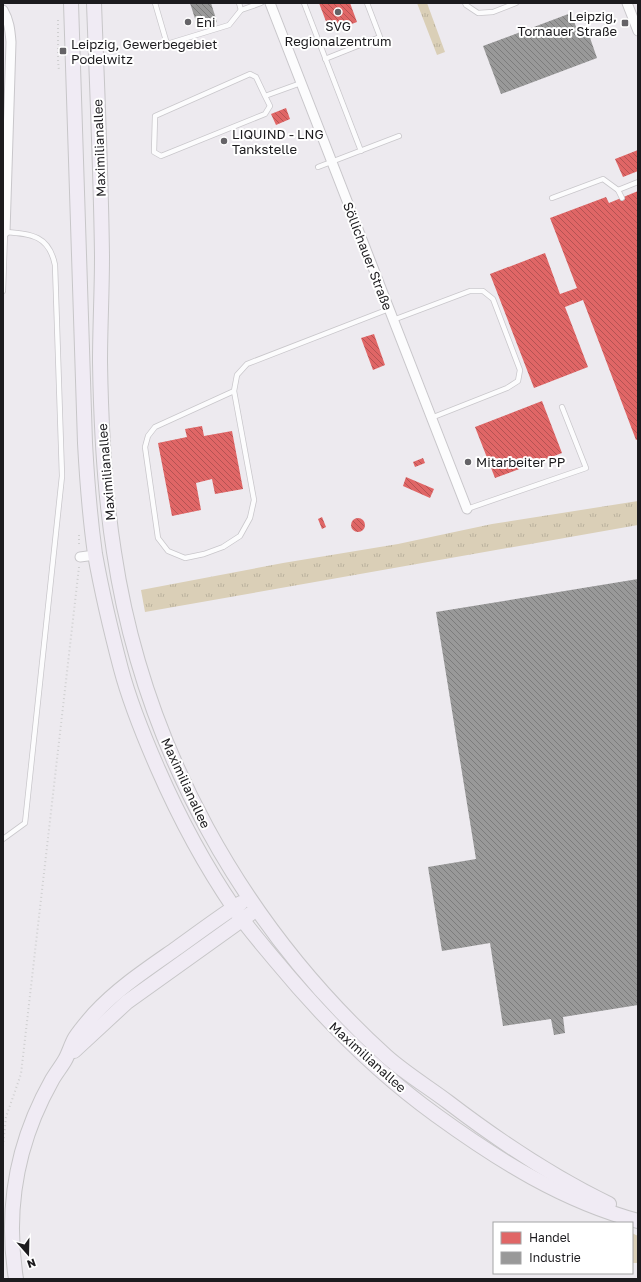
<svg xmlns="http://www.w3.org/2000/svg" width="641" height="1282" font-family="'Golos Text',sans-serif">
	<defs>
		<pattern id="grass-tufts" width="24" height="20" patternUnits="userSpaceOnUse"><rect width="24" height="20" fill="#dacfb7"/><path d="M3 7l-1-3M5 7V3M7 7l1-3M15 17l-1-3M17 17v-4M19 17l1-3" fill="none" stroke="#bab19d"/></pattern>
		<pattern id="shops-back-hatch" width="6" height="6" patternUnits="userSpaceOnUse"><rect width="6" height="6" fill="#e06666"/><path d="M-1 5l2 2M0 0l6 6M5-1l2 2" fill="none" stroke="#b55353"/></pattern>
		<pattern id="industry-back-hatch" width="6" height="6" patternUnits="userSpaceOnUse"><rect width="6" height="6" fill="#999"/><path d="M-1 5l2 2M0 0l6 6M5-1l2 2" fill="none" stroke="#7c7c7c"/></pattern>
	</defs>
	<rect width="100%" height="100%" fill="#edeaef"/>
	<g fill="url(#grass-tufts)">
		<path d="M417,3H427L445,52L437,55Z"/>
		<path d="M638,501V525L145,612L141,590L283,563L398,544L492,524Z"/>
		<path d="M632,1233L638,1236V1263H632Z"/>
	</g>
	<g fill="url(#shops-back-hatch)">
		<path d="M319,3H350L357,22L330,32Z"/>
		<path d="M286,108L290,119L276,125L271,114Z"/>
		<path d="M638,150V171L623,177L615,159Z"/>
		<path d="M638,191V439L636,440L583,300L565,307L588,367L534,388L490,274L545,253L560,294L577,288L550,218L606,197L609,203Z"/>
		<path d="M374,334L385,365L373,370L361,338Z"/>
		<path d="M542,401L562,453L495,478L475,427Z"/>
		<path d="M202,426L204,436L232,431L243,489L215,494L212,479L196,483L201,510L172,516L158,443L187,437L185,429Z"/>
		<path d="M423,458L425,463L415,467L413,462Z"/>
		<path d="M406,477L434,489L430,498L403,486Z"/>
		<path d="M322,517L326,527L322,529L318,519Z"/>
		<circle cx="358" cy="525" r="7"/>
	</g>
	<g fill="url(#industry-back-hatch)">
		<path d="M190,3H211L217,22L198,28Z"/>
		<path d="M571,13L579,35L588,32L597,58L501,94L483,46Z"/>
		<path d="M638,579V1005L563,1017L565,1033L554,1035L551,1019L503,1026L490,943L442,951L428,867L476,859L436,612Z"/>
	</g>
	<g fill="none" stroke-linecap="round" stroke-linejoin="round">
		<defs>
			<g id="lane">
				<path d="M155,3L167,44L229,25L241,10L261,3"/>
				<path d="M239,3L241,10"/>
				<path d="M304,3L361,151"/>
				<path d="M465,3L466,5L478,13L493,12L516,3"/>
				<path d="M325,59L380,37L367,3"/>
				<path d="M265,96L256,77L250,74L155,116L154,152L161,156L265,114L270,106L265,96L301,83"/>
				<path d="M318,167L399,136"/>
				<path d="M618,190L622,198"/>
				<path d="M552,198L603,179L618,190L638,182"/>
				<path d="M3,291L5,232C31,234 49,235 55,265L62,476L25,823L3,839"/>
				<path d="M393,320L470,291H483L493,299L520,370L518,381L507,388L431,418"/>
				<path d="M234,391L155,427L148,436L145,447L158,538L168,551L185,558L204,554L223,547L240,536L250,518L254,500L234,391L237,375L247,364L389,309"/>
				<path d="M467,509L586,468L562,407"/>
			</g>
			<g id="street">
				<path d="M270,3L467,509"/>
				<path d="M627,3L638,31"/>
				<path d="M3,10C9,20 10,30 11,42L5,232"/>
				<path d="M80,557L95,555"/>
			</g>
			<g id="primary">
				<path d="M71,3L85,443C87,480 90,518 95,554C102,593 111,631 121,669C130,703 144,737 158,769C179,817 204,864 234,908C246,926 261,943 275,960C323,1018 375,1071 436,1115C498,1160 563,1201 638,1221"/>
				<path d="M94,3C97,87 101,172 102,256C102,292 100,327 100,362C101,425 104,489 114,552C143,746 241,924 386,1056C405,1073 428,1087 448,1102C499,1141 551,1176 609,1204"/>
				<path d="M74,1051L127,1002L250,914"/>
				<path d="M16,1279C5,1210 17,1142 52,1080C56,1073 61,1067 65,1060C69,1053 71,1045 75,1038C80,1030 88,1021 94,1014C118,988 147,969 177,948C198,933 219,917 241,903"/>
			</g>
		</defs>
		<use href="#lane" stroke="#c9c7cb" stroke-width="6"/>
		<use href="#street" stroke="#c9c7cb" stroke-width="11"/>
		<use href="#primary" stroke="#c7c6c8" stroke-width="16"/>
		<g stroke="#cfcfd0" stroke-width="2" stroke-dasharray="1 3" stroke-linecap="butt">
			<path d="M58,20V61L59,71"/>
			<path d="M79,535V547"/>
			<path d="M3,1146L6,1117L21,1074L79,567"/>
		</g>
		<use href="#lane" stroke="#fcfcfd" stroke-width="4.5"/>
		<use href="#street" stroke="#fcfcfd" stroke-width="9"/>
		<use href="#primary" stroke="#f0ebf4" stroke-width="14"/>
	</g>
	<g fill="#656367" stroke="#fff" stroke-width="1.5">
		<circle cx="338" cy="12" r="4"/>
		<circle cx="188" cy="22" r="4"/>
		<rect x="621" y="19" width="8" height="8" rx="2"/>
		<rect x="59" y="47" width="8" height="8" rx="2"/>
		<circle cx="224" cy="141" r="4"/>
		<circle cx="468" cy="462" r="4"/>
	</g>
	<g text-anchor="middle" stroke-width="4" stroke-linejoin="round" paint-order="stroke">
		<g font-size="13" fill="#1c1b1e" stroke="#fff" text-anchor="start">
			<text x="617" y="21" text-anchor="end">Leipzig,<tspan x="617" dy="15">Tornauer Straße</tspan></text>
			<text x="196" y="27">Eni</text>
			<text x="338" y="31" text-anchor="middle">SVG<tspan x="338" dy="15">Regionalzentrum</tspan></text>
			<text x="71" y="49">Leipzig, Gewerbegebiet<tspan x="71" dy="15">Podelwitz</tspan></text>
			<text x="232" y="139">LIQUIND - LNG<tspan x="232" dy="15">Tankstelle</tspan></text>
			<text x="476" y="467">Mitarbeiter PP</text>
		</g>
		<g font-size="13" fill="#1c1b1e" stroke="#fff">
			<text transform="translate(99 148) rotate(-92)" y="5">Maximilianallee</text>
			<text transform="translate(368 256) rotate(69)" y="5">Söllichauer Straße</text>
			<text transform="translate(106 472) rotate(-95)" y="5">Maximilianallee</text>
			<text transform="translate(186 783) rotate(65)" y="5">Maximilianallee</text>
			<text transform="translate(368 1057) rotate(42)" y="5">Maximilianallee</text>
		</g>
	</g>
	<rect width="641" height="1282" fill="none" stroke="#1c1b1e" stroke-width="8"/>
	<rect x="493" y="1222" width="140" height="52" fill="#ffffff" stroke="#a4a4a5"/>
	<rect x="501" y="1232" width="20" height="12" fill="#e06666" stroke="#a4a4a5"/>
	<text x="529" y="1242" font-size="12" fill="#1c1b1e">Handel</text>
	<rect x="501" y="1252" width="20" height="12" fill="#999999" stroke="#a4a4a5"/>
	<text x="529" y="1262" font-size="12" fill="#1c1b1e">Industrie</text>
	<g transform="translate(28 1254) rotate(160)" stroke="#ffffff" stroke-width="3" paint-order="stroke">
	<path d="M0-3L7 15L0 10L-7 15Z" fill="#1c1b1e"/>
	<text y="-6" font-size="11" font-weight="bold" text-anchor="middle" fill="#1c1b1e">N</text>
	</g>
</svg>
